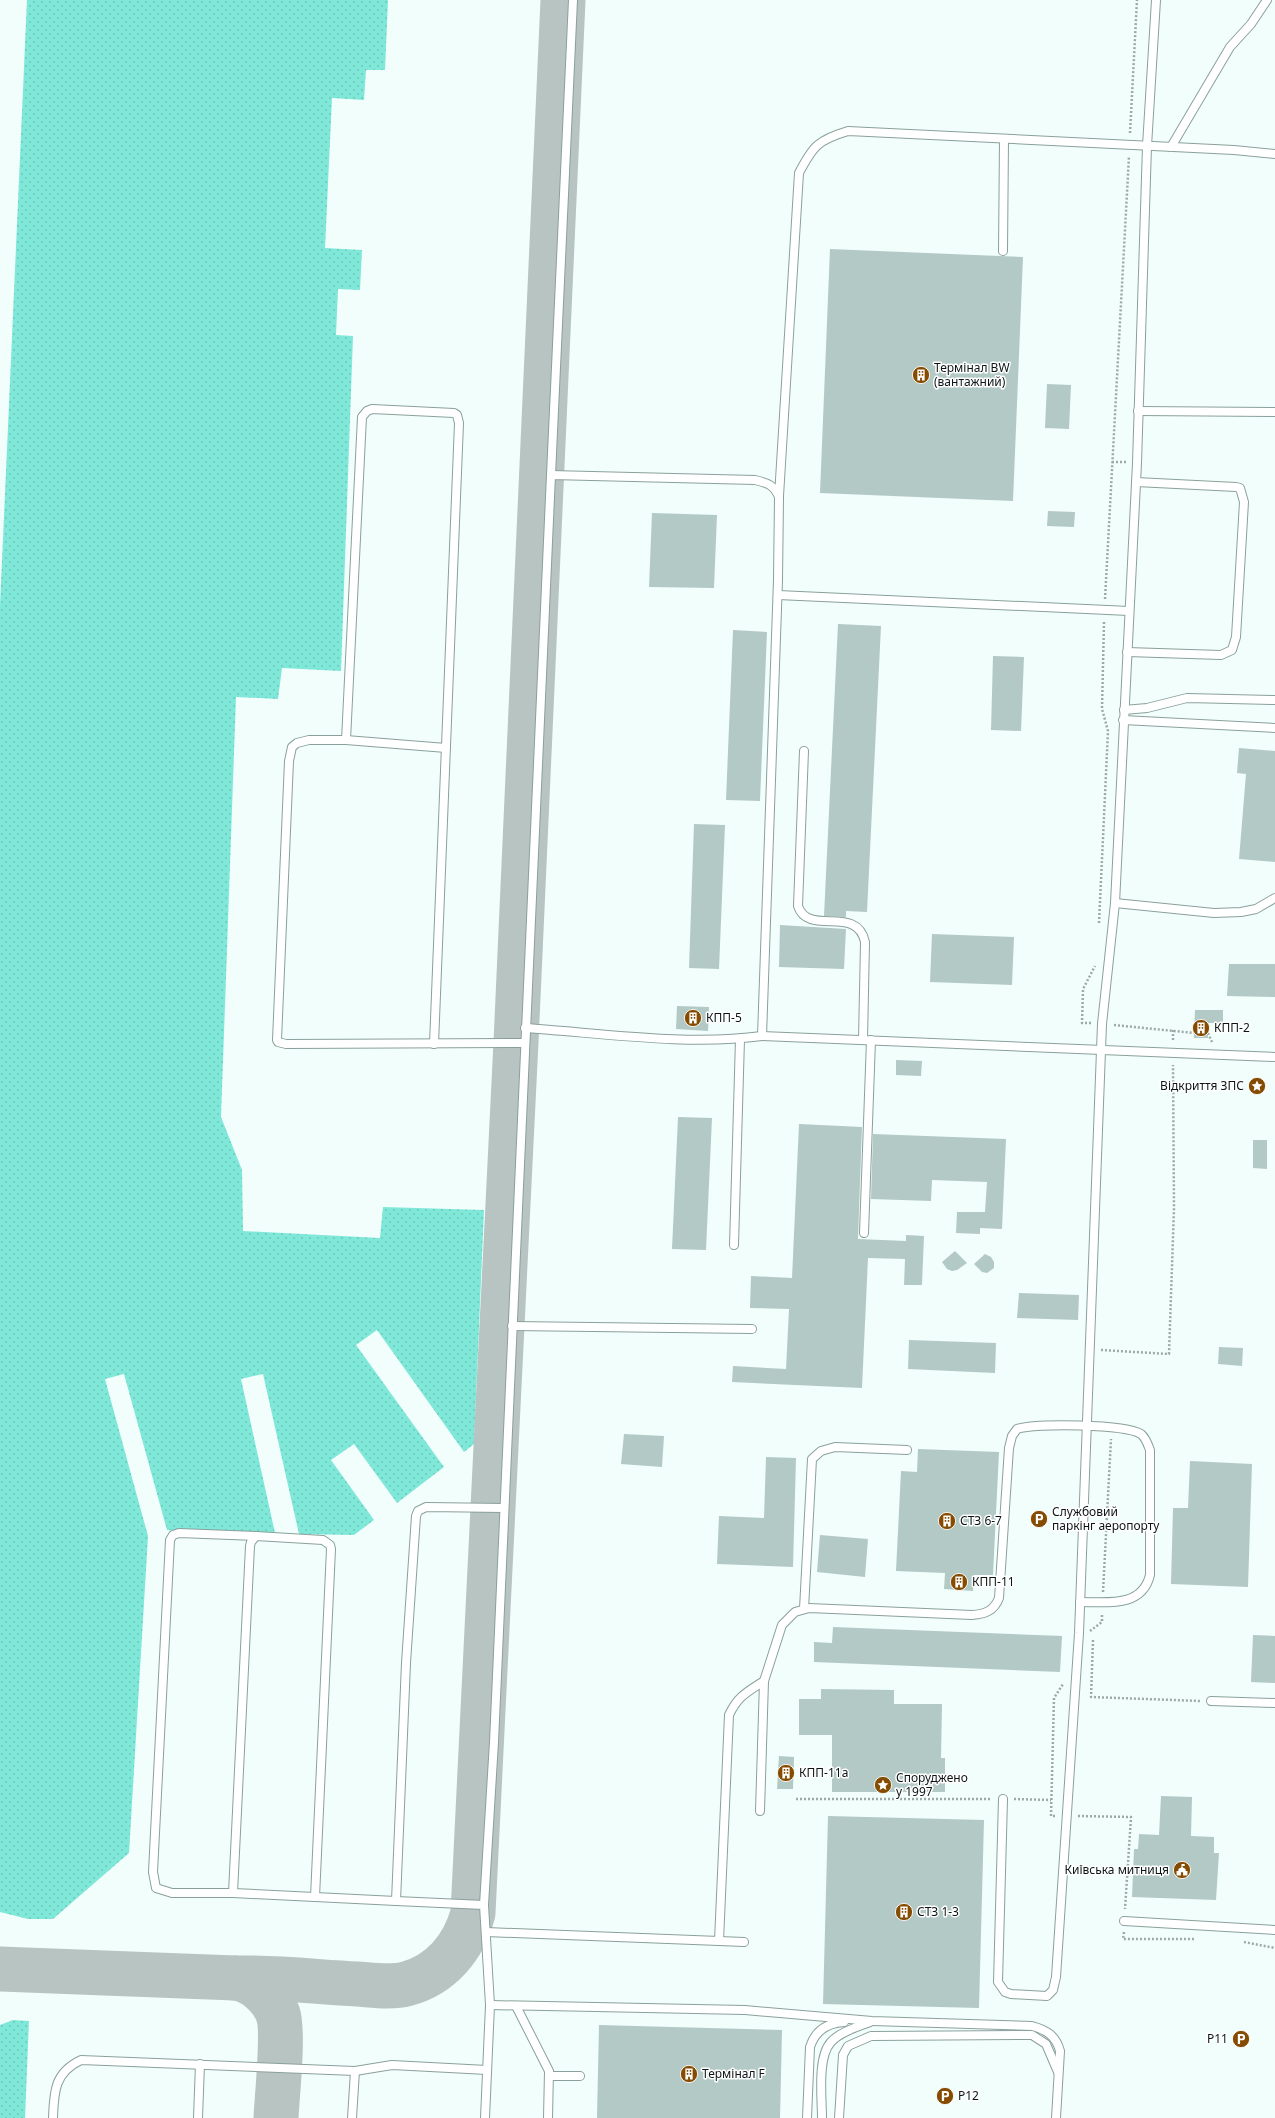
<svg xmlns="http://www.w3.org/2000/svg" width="1275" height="2118" font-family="'Noto Sans',sans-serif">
	<defs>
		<pattern id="grass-dots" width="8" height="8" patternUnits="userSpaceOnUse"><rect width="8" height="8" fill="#7fe8d9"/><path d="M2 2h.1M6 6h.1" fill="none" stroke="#6dc6b9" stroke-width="1.8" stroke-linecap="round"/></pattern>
	</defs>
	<rect width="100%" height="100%" fill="#f1fefc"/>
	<g fill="url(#grass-dots)">
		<path d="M27,0H388L385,70H366L364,100L332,98L325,248L362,250L360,290L338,289L336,335L353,336L341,671L282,668L278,699L236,697L221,1117L242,1170L243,1231L380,1238L383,1207L484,1210L474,1444L464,1452L377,1330L356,1345L444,1467L397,1503L354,1444L331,1460L374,1520L354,1535L299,1534L263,1374L241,1379L275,1533L167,1530L124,1374L105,1379L148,1536L129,1853L53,1919H28L0,1912V606Z"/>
		<path d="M13,2020L29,2021L25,2118H0V2025Z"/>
	</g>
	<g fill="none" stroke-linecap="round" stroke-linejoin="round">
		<g stroke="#b8c4c2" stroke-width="45">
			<path d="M0,1969L235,1978C253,1980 272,1997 278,2014C284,2032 277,2096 276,2118"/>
			<path d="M235,1978C275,1977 317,1982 357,1984C372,1985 391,1988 406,1984C441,1975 464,1947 473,1913L516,1042L563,0"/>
		</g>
	</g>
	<g fill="#b3c9c5">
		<path d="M830,249L1023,257L1013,501L820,493Z"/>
		<path d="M1047,384L1071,385L1069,429L1045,428Z"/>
		<path d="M1048,511L1075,512L1074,527L1047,526Z"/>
		<path d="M652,513L717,515L714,588L649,587Z"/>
		<path d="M838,624L881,626L867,912L846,911V917L824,916Z"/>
		<path d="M733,630L767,632L760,801L726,800Z"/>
		<path d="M993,656L1024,657L1021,731L991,730Z"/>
		<path d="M1239,748L1275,751V862L1239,859L1246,774L1237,773Z"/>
		<path d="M694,824L725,825L719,969L689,968Z"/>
		<path d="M780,925L846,929L844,969L779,967Z"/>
		<path d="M932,934L1014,937L1012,985L930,982Z"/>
		<path d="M1229,964H1275V997L1227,996Z"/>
		<path d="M677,1006L709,1007L708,1031L676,1029Z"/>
		<path d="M1195,1010H1223V1023H1208V1038H1194Z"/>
		<path d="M896,1060L922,1061L921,1076L896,1075Z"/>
		<path d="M678,1117L712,1118L706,1250L672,1249Z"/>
		<path d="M799,1124L862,1127L858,1239L906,1241V1235L924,1236L922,1285H904L905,1259L868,1258L862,1388L732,1382L733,1366L786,1369L789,1309L750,1308L751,1276L792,1278Z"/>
		<path d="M873,1134L1006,1139L1002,1229L980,1228V1234L956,1233L957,1212H985L987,1182L932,1180L931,1201L871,1199Z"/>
		<path d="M1253,1140H1267V1169L1253,1168Z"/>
		<path d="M955,1251L967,1263L957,1270L952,1271L947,1269L942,1262Z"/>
		<path d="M985,1254L991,1257L994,1262V1268L987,1273L982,1272L974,1264Z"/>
		<path d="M1019,1293L1079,1295L1078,1320L1017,1318Z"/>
		<path d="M909,1340L996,1343L995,1373L908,1369Z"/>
		<path d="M1219,1347L1243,1348L1242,1366L1218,1364Z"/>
		<path d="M624,1434L664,1436L662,1467L621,1464Z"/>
		<path d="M918,1449L999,1452L993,1575H974L973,1591L944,1589L945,1573L896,1571L901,1471L917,1472Z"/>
		<path d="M766,1457L796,1458L793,1567L717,1564L719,1516L764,1518Z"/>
		<path d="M1190,1461L1252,1464L1248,1587L1171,1584L1173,1508H1188Z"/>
		<path d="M820,1535L868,1539L865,1577L817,1572Z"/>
		<path d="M833,1627L1062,1636L1060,1672L814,1662V1642L832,1643Z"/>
		<path d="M1253,1635L1275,1636V1683L1251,1682Z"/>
		<path d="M821,1689L894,1690V1704H942L941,1758H945V1792H832V1735H799V1699H821Z"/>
		<path d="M779,1756L794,1757L793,1789H777Z"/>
		<path d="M1161,1796L1192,1797L1191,1836L1214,1837V1853H1219L1216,1900L1132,1897L1134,1849H1138L1139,1834L1159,1835Z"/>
		<path d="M828,1816L984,1820L979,2008L823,2004Z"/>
		<path d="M599,2025L782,2030L780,2118H597Z"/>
	</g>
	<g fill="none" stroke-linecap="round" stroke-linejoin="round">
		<defs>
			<g id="lane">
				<path d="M1171,147L1230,47L1251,24L1267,0"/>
				<path d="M1003,251L1004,139"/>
				<path d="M1138,411L1275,412"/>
				<path d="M551,475L573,0"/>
				<path d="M779,496L799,173C813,146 818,140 848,131L1234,150L1275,154"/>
				<path d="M778,595L1129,611"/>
				<path d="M1127,652L1221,655L1232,650L1236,637L1244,502L1240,488L1236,487L1136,482"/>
				<path d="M1124,710L1147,708L1187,698L1275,700"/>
				<path d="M1123,720L1275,728"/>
				<path d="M346,740L362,417L367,411L372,409L454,413L457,415L459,423L434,1044"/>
				<path d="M446,748L346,740H309L297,743L292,747L289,761L277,1040L278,1042L286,1044L525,1043"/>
				<path d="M804,751L798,906C808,937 857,904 865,942L863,1040"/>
				<path d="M1115,903L1214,913L1241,912L1256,909L1275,898"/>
				<path d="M525,1028C601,1033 687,1046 762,1036L1275,1057"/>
				<path d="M864,1233L871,1040"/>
				<path d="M734,1245L740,1039"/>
				<path d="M512,1326L752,1329"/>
				<path d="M256,1536L179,1533L173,1535L170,1540L153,1872L156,1888L172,1893H233L396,1901"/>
				<path d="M804,1609L812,1459L821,1451L835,1447L907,1450"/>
				<path d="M1211,1701L1275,1703"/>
				<path d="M1003,1799L998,1982L1005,1992L1011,1994L1047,1996L1053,1990L1056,1977L1079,1633L1102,1024L1115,903L1137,463L1147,146L1156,0"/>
				<path d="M760,1811L764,1681L782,1625L795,1612L809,1608L972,1615C985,1614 994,1611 999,1598L1009,1448L1012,1436L1017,1429C1035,1423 1125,1424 1141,1434C1146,1438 1148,1445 1150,1450V1575C1142,1608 1107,1602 1080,1602"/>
				<path d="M233,1893L250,1546L251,1542L256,1536L323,1540L330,1545L331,1549L315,1897"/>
				<path d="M484,1905L494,1742L551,475L755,480C768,483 774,485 779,497L778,580L762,1036"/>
				<path d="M1124,1921L1275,1930"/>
				<path d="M486,1932L719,1941L729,1715C738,1696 747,1692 764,1681"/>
				<path d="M719,1941L744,1942"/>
				<path d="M490,2005L745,2010L872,2021L1032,2026C1047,2030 1056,2036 1060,2051L1056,2118"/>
				<path d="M516,2006L549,2071L548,2118"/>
				<path d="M550,2076H580"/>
				<path d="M53,2118C54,2092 54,2073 81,2060L355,2071L392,2065L487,2070"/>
				<path d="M198,2118L200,2064"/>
				<path d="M352,2118L355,2071"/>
				<path d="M485,2118L490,2005L484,1905L396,1901L406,1663L416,1516L418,1511L426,1507L504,1508"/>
				<path d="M807,2118L810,2047C815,2031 827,2023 844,2022"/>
				<path d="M822,2118C822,2098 817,2057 831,2042C840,2032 857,2027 870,2022"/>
				<path d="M839,2118L843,2055L848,2046L871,2036L1032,2035L1046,2044L1058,2072"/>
			</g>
		</defs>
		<use href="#lane" stroke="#8aa09c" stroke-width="10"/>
		<g stroke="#9ea9a7" stroke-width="2.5" stroke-dasharray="2 2" stroke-linecap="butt">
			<path d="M1130,133L1137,0"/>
			<path d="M1112,462H1126"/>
			<path d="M1105,599L1129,156"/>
			<path d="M1099,923L1108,731L1102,709L1104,622"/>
			<path d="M1091,1023H1082L1083,989L1095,966"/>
			<path d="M1114,1025L1194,1033"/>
			<path d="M1173,1030V1042"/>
			<path d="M1208,1033L1212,1042"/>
			<path d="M1101,1350L1169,1354L1174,1208L1173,1065"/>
			<path d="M1103,1592L1111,1439"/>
			<path d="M1090,1631L1102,1622V1615"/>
			<path d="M1093,1640L1091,1697L1201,1701"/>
			<path d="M796,1799H991"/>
			<path d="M1014,1799L1051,1800"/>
			<path d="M1055,1816H1051L1054,1698L1063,1684"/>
			<path d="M1078,1816L1131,1817L1125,1909"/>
			<path d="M1124,1932L1123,1939H1195"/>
			<path d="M1244,1942L1275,1948"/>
		</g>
		<use href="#lane" stroke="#fff" stroke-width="8"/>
	</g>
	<defs>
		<symbol id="building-disc" viewBox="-11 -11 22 22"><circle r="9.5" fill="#854b01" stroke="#fff"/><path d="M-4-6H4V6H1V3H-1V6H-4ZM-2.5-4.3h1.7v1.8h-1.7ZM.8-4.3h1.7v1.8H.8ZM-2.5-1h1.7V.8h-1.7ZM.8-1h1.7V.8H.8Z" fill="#fff"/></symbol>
		<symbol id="sight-disc" viewBox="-11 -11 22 22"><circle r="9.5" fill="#854b01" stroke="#fff"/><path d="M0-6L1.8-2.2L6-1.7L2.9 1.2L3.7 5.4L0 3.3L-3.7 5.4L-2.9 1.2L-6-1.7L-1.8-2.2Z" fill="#fff"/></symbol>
		<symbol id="parking-disc" viewBox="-11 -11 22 22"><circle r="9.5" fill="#854b01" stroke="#fff"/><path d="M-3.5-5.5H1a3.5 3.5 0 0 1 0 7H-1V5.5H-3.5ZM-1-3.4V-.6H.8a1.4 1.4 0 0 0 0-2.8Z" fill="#fff"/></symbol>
		<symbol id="civic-disc" viewBox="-11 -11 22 22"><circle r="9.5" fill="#854b01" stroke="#fff"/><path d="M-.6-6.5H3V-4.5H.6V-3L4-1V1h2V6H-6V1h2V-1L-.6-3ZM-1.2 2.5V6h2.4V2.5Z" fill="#fff"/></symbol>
	</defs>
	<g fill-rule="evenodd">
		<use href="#building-disc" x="911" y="365" width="20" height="20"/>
		<use href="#building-disc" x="683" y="1008" width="20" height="20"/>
		<use href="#building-disc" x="1191" y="1018" width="20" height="20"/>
		<use href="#sight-disc" x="1247" y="1076" width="20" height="20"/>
		<use href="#parking-disc" x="1029" y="1509" width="20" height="20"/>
		<use href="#building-disc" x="937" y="1511" width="20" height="20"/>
		<use href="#building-disc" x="949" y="1572" width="20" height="20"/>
		<use href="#building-disc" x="776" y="1763" width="20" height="20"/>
		<use href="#sight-disc" x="873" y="1775" width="20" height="20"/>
		<use href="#civic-disc" x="1172" y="1860" width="20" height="20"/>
		<use href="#building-disc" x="894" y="1902" width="20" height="20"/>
		<use href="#parking-disc" x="1231" y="2029" width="20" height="20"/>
		<use href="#building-disc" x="679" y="2064" width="20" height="20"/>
		<use href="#parking-disc" x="935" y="2086" width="20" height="20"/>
	</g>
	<g text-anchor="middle" stroke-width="3" stroke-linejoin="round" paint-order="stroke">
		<g font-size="12" fill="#0d1514" stroke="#fff" text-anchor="start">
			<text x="934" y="372">Термінал BW<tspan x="934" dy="14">(вантажний)</tspan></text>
			<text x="706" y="1022">КПП-5</text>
			<text x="1214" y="1032">КПП-2</text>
			<text x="1244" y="1090" text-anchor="end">Відкриття ЗПС</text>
			<text x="1052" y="1516">Службовий<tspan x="1052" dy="14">паркінг аеропорту</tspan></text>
			<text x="960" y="1525">СТЗ 6-7</text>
			<text x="972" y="1586">КПП-11</text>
			<text x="799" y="1777">КПП-11а</text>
			<text x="896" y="1782">Споруджено<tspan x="896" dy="14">у 1997</tspan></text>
			<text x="1169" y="1874" text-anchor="end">Київська митниця</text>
			<text x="917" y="1916">СТЗ 1-3</text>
			<text x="1228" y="2043" text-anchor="end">P11</text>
			<text x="702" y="2078">Термінал F</text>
			<text x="958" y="2100">P12</text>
		</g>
	</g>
</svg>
